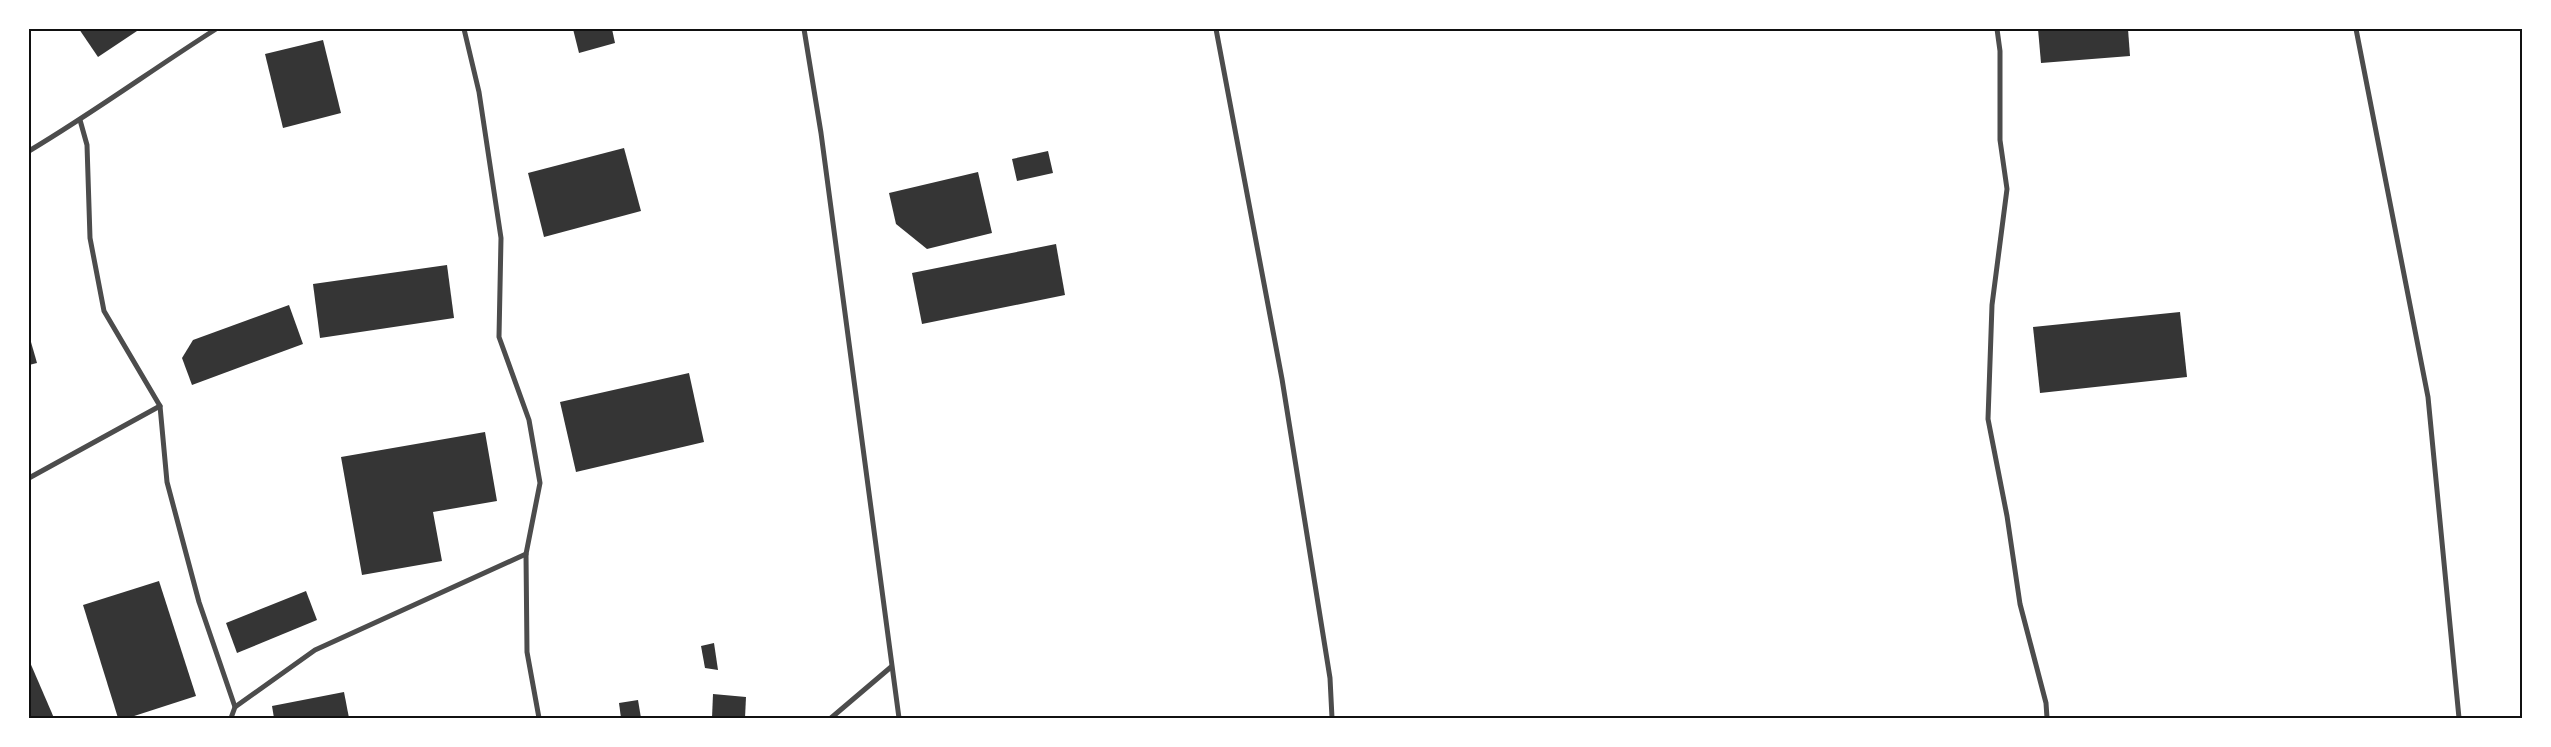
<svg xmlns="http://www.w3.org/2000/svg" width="2551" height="747" font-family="Barlow,sans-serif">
	<rect width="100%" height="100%" fill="#fff"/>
	<g fill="#353535">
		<path d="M79,29H140L98,57Z"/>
		<path d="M573,29H612L615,43L579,53Z"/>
		<path d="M2038,29H2128L2130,56L2041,63Z"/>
		<path d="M323,40L341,113L283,128L265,54Z"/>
		<path d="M624,148L641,211L544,237L528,173Z"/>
		<path d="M1048,151L1053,173L1017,181L1012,159Z"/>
		<path d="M978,172L992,233L927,249L896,224L889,193Z"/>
		<path d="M1056,244L1065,295L922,324L912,273Z"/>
		<path d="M447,265L454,318L320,338L313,284Z"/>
		<path d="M289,305L303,344L192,385L182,358L193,340Z"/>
		<path d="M2180,312L2187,377L2040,393L2033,327Z"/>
		<path d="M29,335L37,363L29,365Z"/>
		<path d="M689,373L704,442L576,472L560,402Z"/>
		<path d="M485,432L497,501L433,512L442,561L362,575L341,457Z"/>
		<path d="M159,581L196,696L128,718H118L83,605Z"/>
		<path d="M306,591L317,620L237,653L226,623Z"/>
		<path d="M714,643L718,670L705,668L701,646Z"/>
		<path d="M29,660L54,718H29Z"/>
		<path d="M344,692L349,718H274L272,706Z"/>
		<path d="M713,694L746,697L745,718H712Z"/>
		<path d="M638,700L641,718H621L619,703Z"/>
	</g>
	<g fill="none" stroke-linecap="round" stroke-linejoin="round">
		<g stroke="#4c4c4c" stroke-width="5">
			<path d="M464,29L479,92L501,238L499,337L529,420L540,483L526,554L527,652L539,718"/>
			<path d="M804,29L821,133L899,718"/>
			<path d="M1216,29L1282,379L1330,678L1332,718"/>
			<path d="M1997,29L2000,51V140L2007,189L1992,305L1988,419L2007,516L2020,604L2046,703L2047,718"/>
			<path d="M2356,29L2428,397L2459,718"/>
			<path d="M80,120L87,145L90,238L104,311L160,406L167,482L199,602L235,707"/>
			<path d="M29,151C93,113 153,69 216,29"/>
			<path d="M29,478L160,406"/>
			<path d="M231,718L235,707L315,650L526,554"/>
			<path d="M831,718L891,667"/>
		</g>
	</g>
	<rect width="2551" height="747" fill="none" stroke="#ffffff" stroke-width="60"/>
	<rect x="30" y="30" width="2491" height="687" fill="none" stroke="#111" stroke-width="2"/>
</svg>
